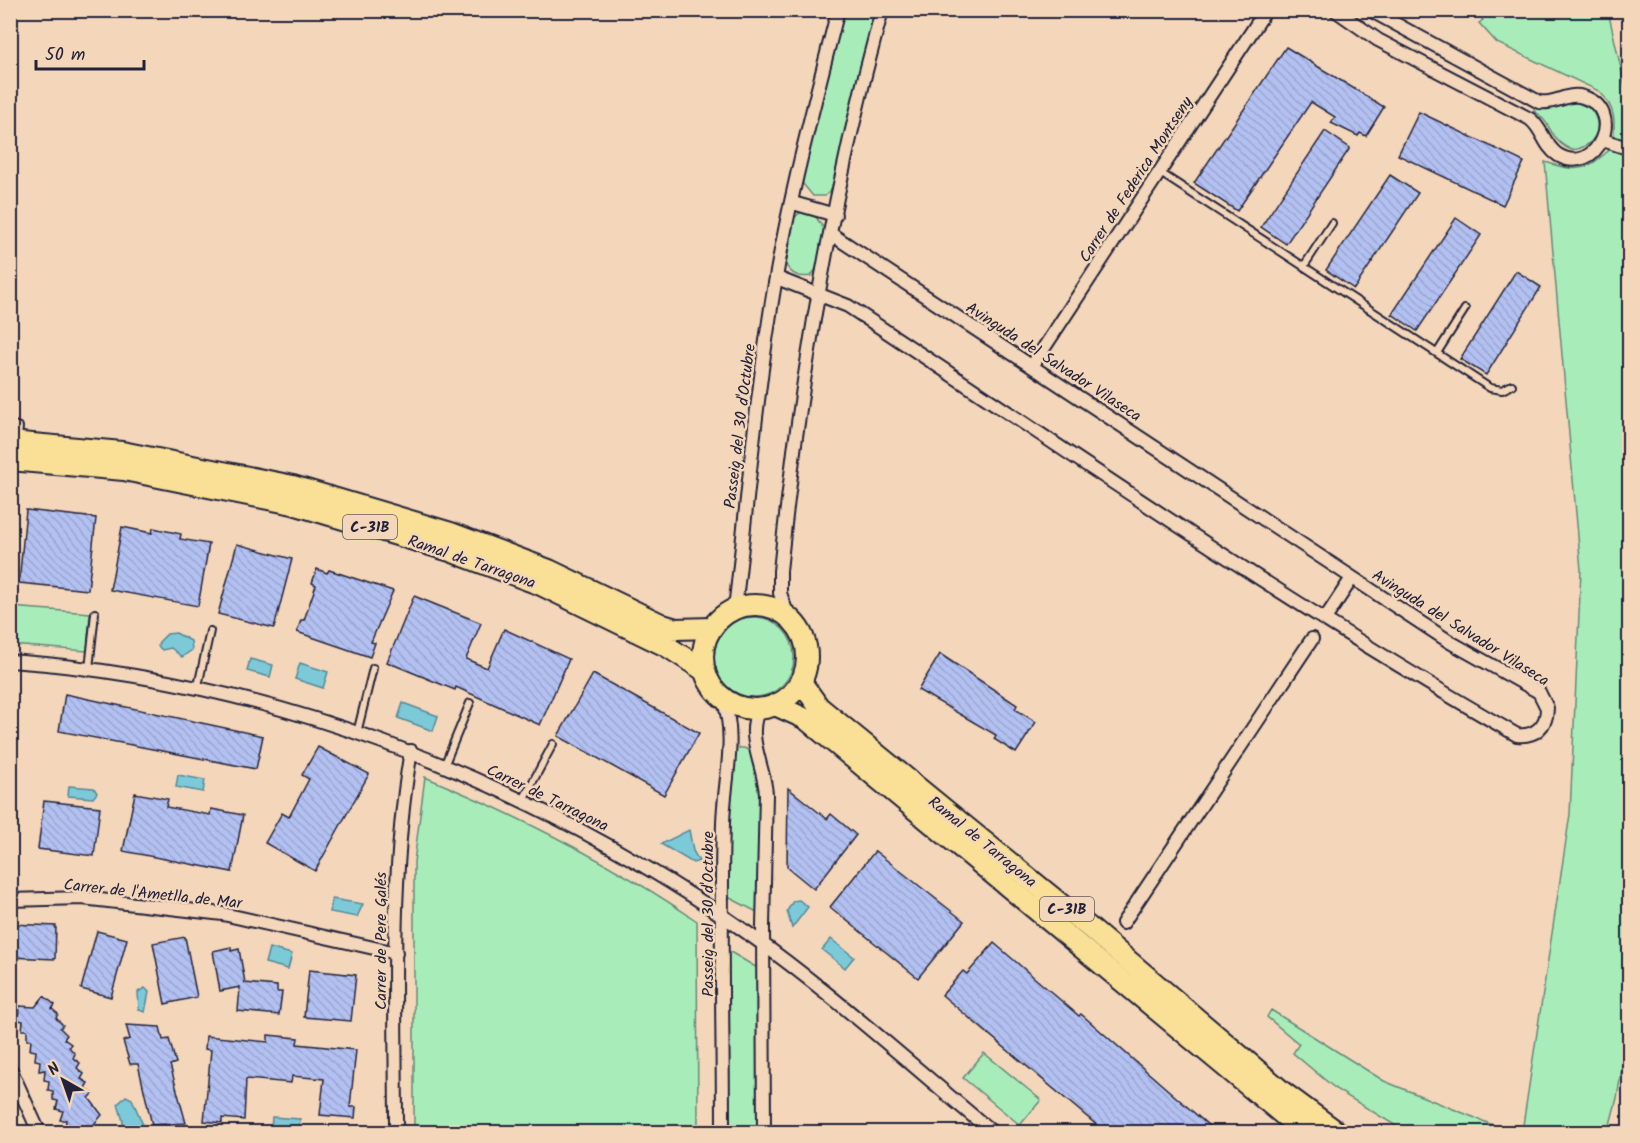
<svg xmlns="http://www.w3.org/2000/svg" width="1640" height="1143" font-family="Kalam,sans-serif">
	<defs>
		<pattern id="building-back-hatch" width="6" height="6" patternUnits="userSpaceOnUse" patternTransform="scale(1.5)"><rect width="6" height="6" fill="#b3c1f2"/><path d="M-1 5l2 2M0 0l6 6M5-1l2 2" fill="none" stroke="#9aa6d0"/></pattern>
	</defs>
	<rect width="100%" height="100%" fill="#f4d7ba"/>
	<filter id="ink" filterUnits="userSpaceOnUse"><feTurbulence type="fractalNoise" baseFrequency=".0167" numOctaves="2"/><feDisplacementMap in="SourceGraphic" scale="12" xChannelSelector="R" yChannelSelector="G"/><feConvolveMatrix kernelMatrix="1 2 1 2 8 2 1 2 1" color-interpolation-filters="sRGB"/></filter>
	<g filter="url(#ink)">
		<g fill="#a8edb9" stroke="#65887a" stroke-width="1.5">
			<path d="M843,11H877L834,187L825,196H813L803,184L801,177Z"/>
			<path d="M1474,11H1608L1629,104L1630,1019L1617,1098L1608,1132H1522L1570,814L1581,570L1545,162C1581,173 1585,171 1613,147C1615,123 1617,109 1599,91L1497,43L1479,23L1483,20Z"/>
			<path d="M1574,101L1591,109C1605,129 1594,147 1572,150C1549,141 1553,123 1534,111L1535,107L1553,108Z"/>
			<path d="M801,212L816,217L824,229L816,269L811,276C799,278 792,275 786,265L794,218Z"/>
			<path d="M10,607L90,613L87,651L11,645Z"/>
			<circle cx="754" cy="657" r="40"/>
			<path d="M734,748H744L752,752L762,789L759,913L728,897L729,820Z"/>
			<path d="M425,777C521,817 611,862 697,921L698,1132H414V862Z"/>
			<path d="M727,950L759,969L760,1132H727Z"/>
			<path d="M1271,1010L1384,1081L1510,1132H1406L1337,1090L1293,1053L1299,1044L1267,1017Z"/>
			<path d="M984,1053L1041,1100L1020,1125L963,1078Z"/>
		</g>
		<g fill="#7bcad8" stroke="#578799" stroke-width="1.5">
			<path d="M176,633L191,641L192,650L182,657L171,648L162,650L158,646L159,642L167,634Z"/>
			<path d="M250,659L273,665L270,677L247,671Z"/>
			<path d="M300,663L328,672L323,688L295,679Z"/>
			<path d="M403,703L438,716L433,731L398,718Z"/>
			<path d="M178,775L205,780L203,792L176,787Z"/>
			<path d="M69,786L94,788L97,793L93,798L68,796Z"/>
			<path d="M689,830L693,851L699,861L693,863L661,844Z"/>
			<path d="M332,899L363,904L357,917L330,912Z"/>
			<path d="M799,900L808,907L792,928L787,911L793,901Z"/>
			<path d="M831,939L854,957L845,968L822,950Z"/>
			<path d="M269,948L292,954L288,969L265,963Z"/>
			<path d="M145,988L149,992L145,1012L139,1010L138,992Z"/>
			<path d="M126,1096L132,1099L146,1132H122L123,1121L118,1104Z"/>
			<path d="M272,1117L300,1119L299,1132L271,1131Z"/>
		</g>
		<g fill="url(#building-back-hatch)" stroke="#22223b" stroke-width="1.5">
			<path d="M1286,47L1384,107L1366,136L1360,133L1358,136L1331,123L1335,117L1311,102L1237,211L1194,183Z"/>
			<path d="M1419,112L1524,162L1503,205L1398,155Z"/>
			<path d="M1325,131L1350,148L1286,244L1261,227Z"/>
			<path d="M1390,175L1418,193L1354,289L1326,270Z"/>
			<path d="M1456,218L1481,235L1417,331L1392,314Z"/>
			<path d="M1516,271L1541,287L1486,375L1460,359Z"/>
			<path d="M26,510L96,518L88,590L19,583Z"/>
			<path d="M122,527L152,533L153,528L181,534L180,539L209,544L198,606L110,590Z"/>
			<path d="M237,544L292,559L274,628L218,614Z"/>
			<path d="M317,569L327,573L329,570L393,591L371,642L375,643L370,657L297,632L301,620H304L316,585L312,583Z"/>
			<path d="M414,596L481,623L466,659L487,668L504,629L569,659L540,725L456,687L455,690L387,662Z"/>
			<path d="M940,654L1017,705L1015,709L1036,722L1016,753L994,739L996,735L918,690Z"/>
			<path d="M593,674L699,733L664,795L558,736Z"/>
			<path d="M65,694L263,736L256,769L59,731Z"/>
			<path d="M318,747L369,774L315,871L265,843L282,813L289,817L309,779L302,775Z"/>
			<path d="M788,788L827,819L831,814L856,835L814,889L787,867Z"/>
			<path d="M135,793L168,799L166,807L210,815L211,809L243,815L232,872L123,851Z"/>
			<path d="M44,801L100,807L94,856L38,849Z"/>
			<path d="M875,851L964,921L918,978L830,907Z"/>
			<path d="M10,924L56,926L55,959L10,957Z"/>
			<path d="M97,931L127,939L111,997L81,989Z"/>
			<path d="M185,937L197,997L165,1004L153,943Z"/>
			<path d="M994,943L1079,1016L1081,1014L1216,1132H1105L942,995L963,971L967,974Z"/>
			<path d="M231,947V951L239,949L245,983L277,986V992H282L279,1015L238,1011L240,987L220,991L213,951Z"/>
			<path d="M309,970L356,975L351,1021L304,1017Z"/>
			<path d="M44,996L55,1005L52,1009L58,1014L56,1018L63,1025L60,1028L67,1035L64,1039L71,1044L69,1047L75,1054L73,1058L80,1063L77,1068L84,1074L81,1079L88,1083L85,1088L93,1094L89,1098L102,1115L87,1132H65L66,1120H60L63,1111L56,1109L58,1101L53,1100V1091L48,1090L49,1081L44,1080L45,1070L39,1071L40,1061L35,1060L36,1051L30,1050L31,1040H27V1030H22L23,1021L18,1020L19,1006L35,1007Z"/>
			<path d="M126,1025L160,1027L163,1040L169,1039L176,1063L170,1065L186,1123L152,1125L138,1064H130L123,1041L130,1039Z"/>
			<path d="M268,1035L298,1038L297,1044L356,1050L350,1107H356L355,1118L320,1115L324,1079L292,1076L291,1083L246,1079L244,1120L222,1118V1123L204,1121L211,1050L205,1049L206,1036L268,1042Z"/>
		</g>
		<g fill="none" stroke-linecap="round" stroke-linejoin="round">
			<defs>
				<g id="lane">
					<path d="M1159,172L1490,388L1502,390L1512,385"/>
					<path d="M1304,266L1332,223"/>
					<path d="M1437,353L1465,309"/>
					<path d="M10,423L19,427L18,438"/>
					<path d="M89,669L95,613"/>
					<path d="M198,686L210,631"/>
					<path d="M357,733L373,668"/>
					<path d="M444,766L470,703"/>
					<path d="M523,800L553,744"/>
				</g>
				<g id="street">
					<path d="M1335,10L1378,40L1530,119C1543,129 1544,146 1558,155C1597,178 1627,110 1583,97C1567,92 1555,105 1539,102L1370,10"/>
					<path d="M1603,140L1630,149"/>
					<path d="M793,203L835,215"/>
					<path d="M777,278L848,306C1069,452 1287,604 1517,735C1535,737 1547,726 1547,708L1539,692L1450,642L831,234"/>
					<path d="M1032,366L1266,10"/>
					<path d="M729,612L736,600C747,507 754,414 769,321C784,216 812,113 838,10"/>
					<path d="M788,617L780,593V571C799,382 832,194 882,10"/>
					<path d="M1325,619L1352,578"/>
					<path d="M10,661C265,679 511,774 723,916C818,980 904,1059 992,1132"/>
					<path d="M722,696C738,736 724,781 723,823C720,926 723,1029 723,1132"/>
					<path d="M759,709C745,737 764,764 766,794L763,926L764,1132"/>
					<path d="M10,900L82,898L223,914L396,953"/>
					<path d="M1123,923L1312,639"/>
					<path d="M10,1068L39,1132"/>
					<path d="M396,1132C396,1005 389,877 411,751"/>
				</g>
				<g id="primary">
					<path d="M10,442L122,452L293,486L451,533L549,570L663,625L676,629L712,628"/>
					<path d="M10,460L124,470L293,504L450,551L541,585L668,647L705,671"/>
					<circle cx="755" cy="657" r="52"/>
					<path d="M801,682L819,707L1091,929L1284,1093L1337,1132"/>
					<path d="M775,705L806,719L1304,1132"/>
				</g>
			</defs>
			<use href="#lane" stroke="#22223b" stroke-width="10"/>
			<use href="#street" stroke="#22223b" stroke-width="16"/>
			<use href="#primary" stroke="#22223b" stroke-width="24"/>
			<use href="#lane" stroke="#f4d7ba" stroke-width="6"/>
			<use href="#street" stroke="#f4d7ba" stroke-width="12"/>
			<use href="#primary" stroke="#f9e096" stroke-width="20"/>
		</g>
	</g>
	<g text-anchor="middle" stroke-width="5" stroke-linejoin="round" paint-order="stroke">
		<g fill="#f4d7ba" stroke="#615861" stroke-width="1.5">
			<rect x="343" y="515" width="54" height="24" rx="4.5"/>
			<rect x="1040" y="897" width="54" height="24" rx="4.5"/>
		</g>
		<g font-size="15" font-weight="bold" fill="#22223b">
			<text x="370" y="532">C-31B</text>
			<text x="1067" y="914">C-31B</text>
		</g>
		<g font-size="16" fill="#22223b" stroke="#f4d7ba">
			<text transform="translate(1135 179) rotate(-57)" y="6">Carrer de Federica Montseny</text>
			<text transform="translate(1054 361) rotate(33)" y="6">Avinguda del Salvador Vilaseca</text>
			<text transform="translate(739 426) rotate(-83)" y="6">Passeig del 30 d'Octubre</text>
			<text transform="translate(472 561) rotate(19)" y="6">Ramal de Tarragona</text>
			<text transform="translate(1461 627) rotate(32)" y="6">Avinguda del Salvador Vilaseca</text>
			<text transform="translate(548 797) rotate(26)" y="6">Carrer de Tarragona</text>
			<text transform="translate(983 841) rotate(39)" y="6">Ramal de Tarragona</text>
			<text transform="translate(153 893) rotate(6)" y="6">Carrer de l'Ametlla de Mar</text>
			<text transform="translate(707 914) rotate(-90)" y="6">Passeig del 30 d'Octubre</text>
			<text transform="translate(380 941) rotate(-90)" y="6">Carrer de Pere Galés</text>
		</g>
	</g>
	<rect width="1640" height="1143" fill="none" stroke="#f4d7ba" stroke-width="36"/>
	<rect x="18" y="18" width="1604" height="1107" fill="none" stroke="#22223b" stroke-width="2" filter="url(#ink)"/>
	<g transform="translate(63 1080) rotate(320)" stroke="#f4d7ba" stroke-width="4.5" paint-order="stroke">
	<path d="M0-4.5L10 22L0 15L-10 22Z" fill="#22223b"/>
	<text y="-9" font-size="16" font-weight="bold" text-anchor="middle" fill="#22223b">N</text>
	</g>
	<path d="M36 60v9h108v-9" fill="none" stroke="#22223b" stroke-width="3"/>
	<text x="45" y="60" font-size="18" fill="#22223b" stroke="#f4d7ba" stroke-width="4.5" paint-order="stroke">50 m</text>
</svg>
